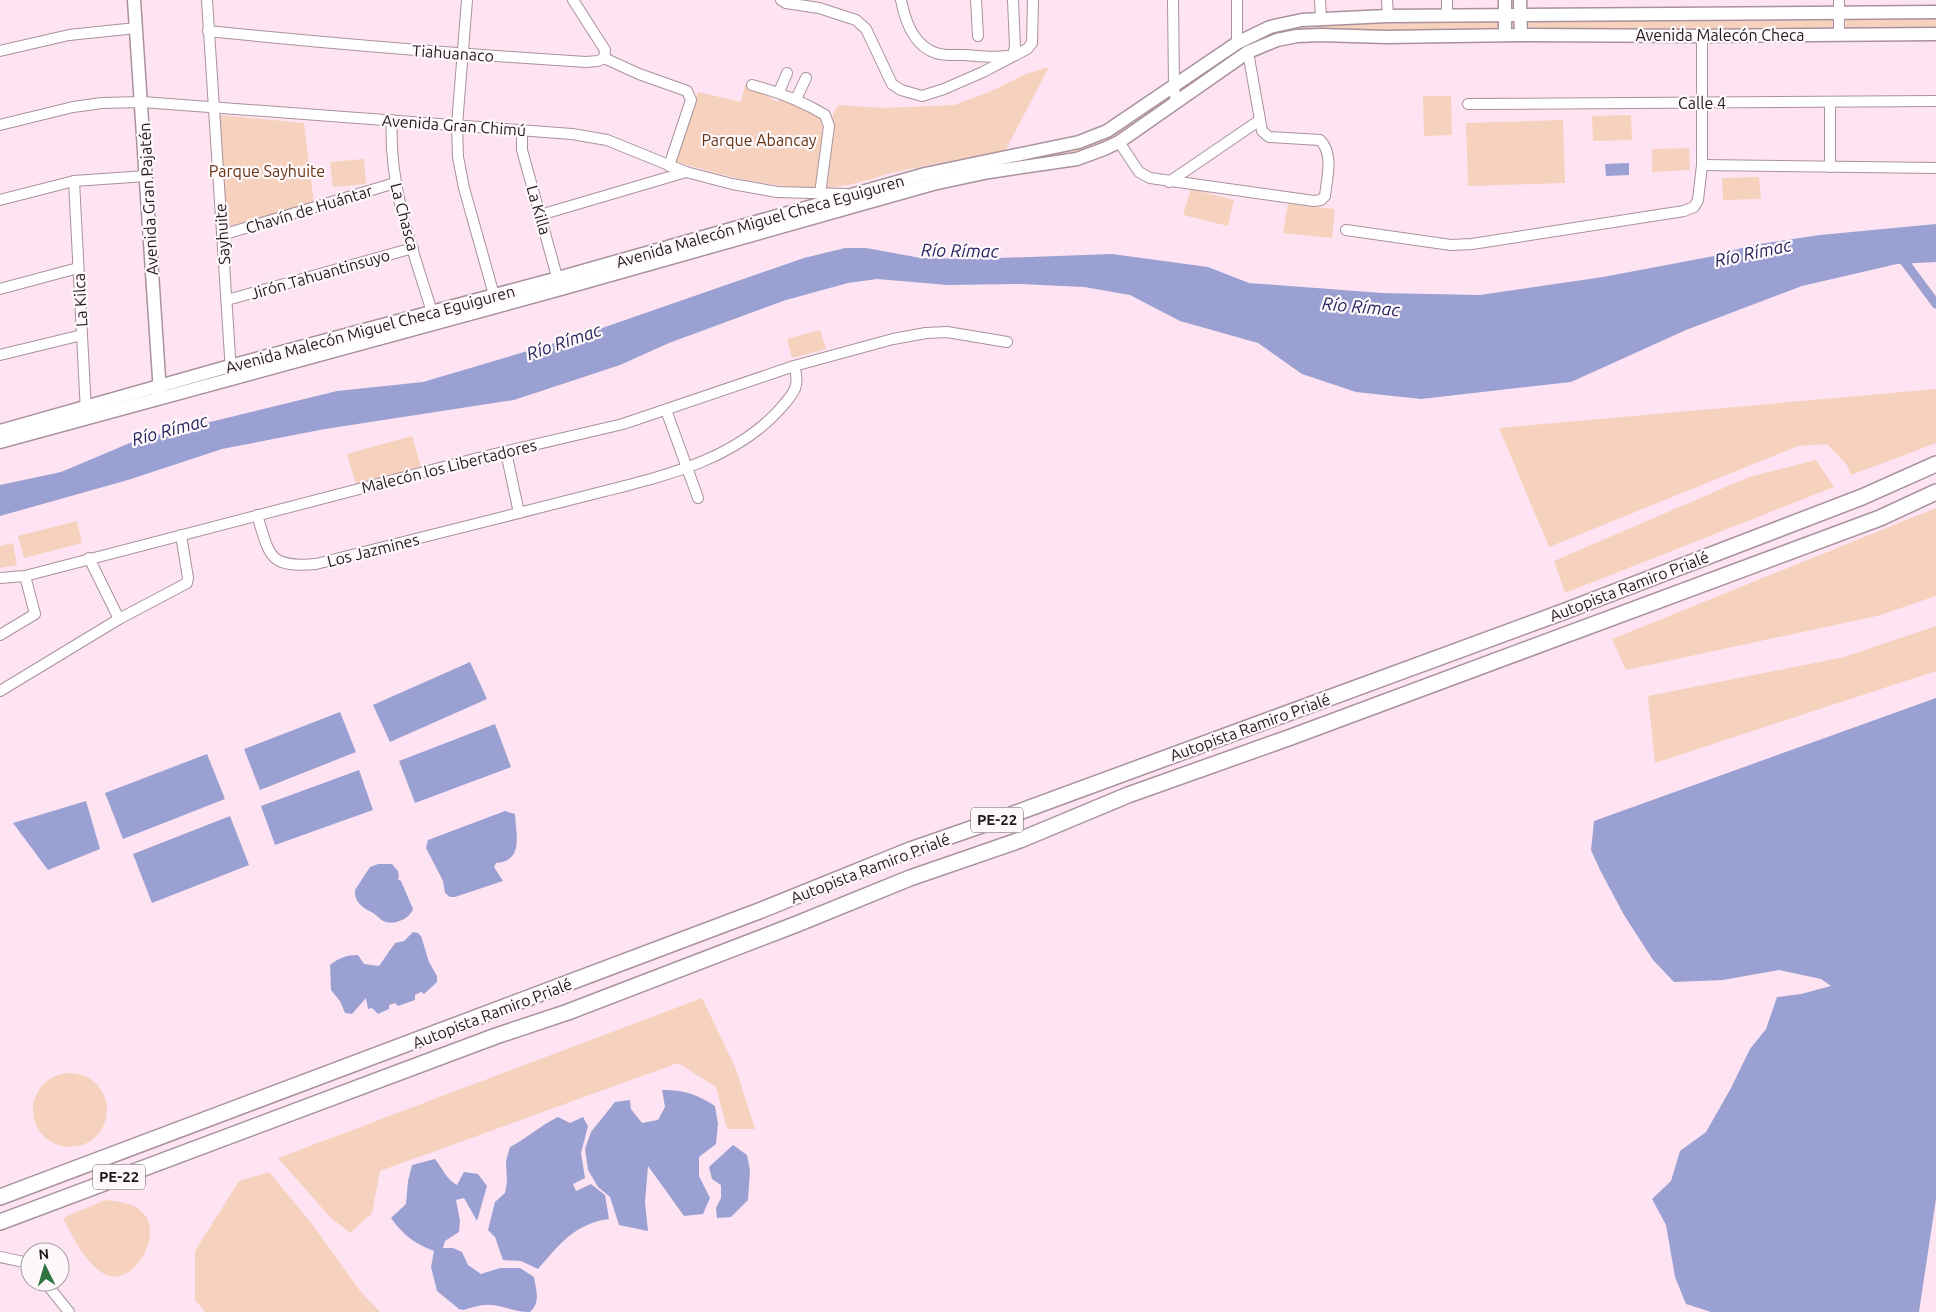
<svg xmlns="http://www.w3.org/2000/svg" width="1936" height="1312" font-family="Ubuntu,sans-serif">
	<rect width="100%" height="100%" fill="#fee4f2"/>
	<g fill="#f6d1bd">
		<path d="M1936,16V29L1846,30V17Z"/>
		<path d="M1833,17V30L1531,29L1528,25L1530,21Z"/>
		<path d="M1498,19L1501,23L1500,30L1294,33L1185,93L1180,86L1247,41L1297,24Z"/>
		<path d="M1049,67L1005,151C968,158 930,164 892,173C869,179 846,188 821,188C771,188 722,176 675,161L698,92L741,102L745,85L778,102L780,98L830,121L838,105L884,108L954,105L987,93L1026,74Z"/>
		<path d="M1423,96H1451L1452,135L1424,136Z"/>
		<path d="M1163,98L1166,106L1118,139L1085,154L917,179L1061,151Z"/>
		<path d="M220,115L304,123L314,204L227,227Z"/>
		<path d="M1631,115L1632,140L1593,141L1592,116Z"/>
		<path d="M1563,120L1565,183L1468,186L1466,123Z"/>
		<path d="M1689,148L1690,170L1652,172V149Z"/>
		<path d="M364,159L366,184L333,187L330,162Z"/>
		<path d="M1759,177L1761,199L1723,200L1722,178Z"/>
		<path d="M1191,189L1234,200L1228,226L1183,215Z"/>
		<path d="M1288,204L1335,209L1332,238L1283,233Z"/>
		<path d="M820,330L826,349L792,358L787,339Z"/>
		<path d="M1936,389V443L1851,475L1847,465L1827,444L1798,446L1549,547L1499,428Z"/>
		<path d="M412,436L421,467L356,485L347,454Z"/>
		<path d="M1816,460L1834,487L1565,593L1554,561L1749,477Z"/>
		<path d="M1936,508V596L1877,616L1626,670L1612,639Z"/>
		<path d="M77,521L82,543L24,558L18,536Z"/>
		<path d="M13,543L17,565L0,568V546Z"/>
		<path d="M1936,626V671L1655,763L1648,696L1844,657Z"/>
		<path d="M702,998L736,1069L755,1129H727L716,1087L678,1063L380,1171L372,1213L350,1233L330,1217L278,1158Z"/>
		<circle cx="70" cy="1110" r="37"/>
		<path d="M269,1172L312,1224L361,1292L380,1312H205L195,1300V1251L239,1181Z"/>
		<path d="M105,1200C119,1202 134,1202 144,1214C164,1237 130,1293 101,1272C83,1259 73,1237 63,1218Z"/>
	</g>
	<g fill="#9aa0d2">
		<path d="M1629,163V175L1606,176L1605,164Z"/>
		<path d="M1936,224V262L1897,264L1802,286L1686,330L1571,382L1421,399L1356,392L1302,374L1258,343L1180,321L1130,295L1084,287L1019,284L948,285L877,279L848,283L786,300L669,343L620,365L514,400L325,429L222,449L128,480L0,516V485L61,472L137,440L337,391L423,382L582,335L804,258L845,248H866L921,258L972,259L1112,254L1208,267L1249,283L1382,293L1480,295L1603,277L1714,256L1752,245L1820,235Z"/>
		<path d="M470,662L487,699L390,742L373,705Z"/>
		<path d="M1936,698V1199L1919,1312H1711L1686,1304L1675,1277L1666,1225L1652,1199L1671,1181L1680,1151L1706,1132L1731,1088L1750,1049L1766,1029L1777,997L1801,994L1831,986L1821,979L1779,970L1723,980L1674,982L1653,960L1624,915L1600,870L1591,850L1594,821Z"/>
		<path d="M340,712L356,752L260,790L244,749Z"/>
		<path d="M495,724L511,767L415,803L399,761Z"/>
		<path d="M207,754L225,799L123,839L105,793Z"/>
		<path d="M359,770L373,810L275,845L261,806Z"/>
		<path d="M86,801L100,849L48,870L13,823Z"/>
		<path d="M505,811L515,814C516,834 524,861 496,863L494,867L503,881L455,897H450L445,893L443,881L426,848L428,840Z"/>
		<path d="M230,816L249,865L152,903L133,854Z"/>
		<path d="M378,864H392L398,871L399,878L397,879L401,881L413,909C410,918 396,925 386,922C381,921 378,916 373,913C364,908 354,903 355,890L370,867Z"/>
		<path d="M413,932L418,933L421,936L429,962L437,976V982L424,994L421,992L415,995V1000L398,1006L395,1003L389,1005V1009L378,1014L372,1008L368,1009L366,998L352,1014L345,1013L340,1001L331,990L330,965C339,958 346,955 358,955L364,964L379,966L395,943L404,941Z"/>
		<path d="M662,1090C685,1090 696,1094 715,1106L718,1124L716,1144L699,1157V1176L710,1198L703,1214L684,1216L648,1166L645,1202L648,1231L619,1225L610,1197L598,1187L588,1170L585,1149L591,1132L615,1102L630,1100L631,1109L642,1123L658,1120L665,1107Z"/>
		<path d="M558,1117L570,1123L583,1117L588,1126L581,1153L585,1178L573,1184L576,1191L591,1184L605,1195L609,1219C574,1224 560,1244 538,1269L521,1261L503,1260L495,1237L488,1230L495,1202L505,1193L507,1182L506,1161L510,1147C527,1138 541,1125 558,1117Z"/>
		<path d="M733,1145L747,1155L750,1170L748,1200L731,1217L717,1218L716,1208L721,1198V1185L712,1179L709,1167Z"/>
		<path d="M435,1159C443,1169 446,1179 457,1185L464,1172L478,1174L487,1186L477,1221L464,1198L456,1200L460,1221L459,1232L445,1241L443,1248H453L462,1252L468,1265L481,1274L500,1268H520L534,1277C536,1290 541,1302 530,1312C514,1312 505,1306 491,1305C481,1304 472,1308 463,1310L459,1309L437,1291L431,1267L434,1251C415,1244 403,1235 391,1218L406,1204L408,1181L412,1165Z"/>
	</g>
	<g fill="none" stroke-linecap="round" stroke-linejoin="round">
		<path stroke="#9aa0d2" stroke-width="9" d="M1899,254L1936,304"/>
		<defs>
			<g id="minor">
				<path d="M207,0L231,372"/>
				<path d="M467,0L457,125L458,157L464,188L494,295"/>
				<path d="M573,0L605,50L604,58"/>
				<path d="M781,0L786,3L819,8L856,20L866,29L892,84L901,90L922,96L944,89L983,72L1027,49L1032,43L1033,0"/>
				<path d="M901,0C905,21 914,46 936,53C945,56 955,55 964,55C979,56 993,58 1007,56"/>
				<path d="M976,0L978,36"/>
				<path d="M1013,0L1015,47L1013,55"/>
				<path d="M1173,0L1174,87L1176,103"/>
				<path d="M1237,0V43"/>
				<path d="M1320,0L1321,18"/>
				<path d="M1387,0L1388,16"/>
				<path d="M1447,0V15"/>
				<path d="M1839,0V35"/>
				<path d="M208,31C334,44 459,54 586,62L598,61L604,58L639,74L687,91L691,100L669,166"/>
				<path d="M0,51L69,35L136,28"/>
				<path d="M752,85C778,92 802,101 825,115L829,126L820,194"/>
				<path d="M779,92L787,73"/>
				<path d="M796,99L806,78"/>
				<path d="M1468,104L1936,101"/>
				<path d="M392,120C388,186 413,250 432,312"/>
				<path d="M0,125L73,107L102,103L142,102L572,134L607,140L686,172L732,184L777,192L846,194"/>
				<path d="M522,131V150L559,284"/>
				<path d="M1119,142L1139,172L1150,178L1314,201L1321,200L1325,196C1327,177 1334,154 1320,140L1269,137L1262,131L1248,52"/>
				<path d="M1702,165L1936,168"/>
				<path d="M1830,167V103"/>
				<path d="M74,181L86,412"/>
				<path d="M1169,182L1260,120"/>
				<path d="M0,200L74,181L146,176"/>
				<path d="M540,215L686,172"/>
				<path d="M1346,230L1451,245L1472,244L1684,211L1694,207L1698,200L1702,165V36"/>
				<path d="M222,235L395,183"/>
				<path d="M0,289L78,268"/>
				<path d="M227,300L413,248"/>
				<path d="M0,355L82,335"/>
				<path d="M666,410L698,498"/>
				<path d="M506,452L519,513"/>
				<path d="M257,515C270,556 268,568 316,564C377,549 438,533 499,518C534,509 570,500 605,491C668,475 735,459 780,409C793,394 801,387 794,366"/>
				<path d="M89,558L119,619"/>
				<path d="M0,578L25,576L478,458L623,424L794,366L893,339L926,333L947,332L1007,342"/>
				<path d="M0,635L35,614L25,576"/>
				<path d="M0,691L119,619L187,583L188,578L181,535"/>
				<path d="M0,1257L24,1262L30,1266"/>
				<path d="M45,1282L69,1312"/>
			</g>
			<g id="major">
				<path d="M134,0L160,393"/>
				<path d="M1520,0L1521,35"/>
				<path d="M1505,35V0"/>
				<path d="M0,431L230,366L558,278L925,174L1079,142L1107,131L1237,43L1270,27L1302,20L1388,16L1936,12"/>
				<path d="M0,442L561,289L933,184L989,172L1077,159L1104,149L1119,142L1248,52L1277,40L1297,36L1321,35L1386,37L1521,35L1702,36L1936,34"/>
			</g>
			<g id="highway">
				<path d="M0,1197L759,911L910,850L1008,816L1560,613L1862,497L1936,464"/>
				<path d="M0,1222L496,1036L568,1012L797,924L910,878L1020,840L1128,795L1291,737L1880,518L1936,492"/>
			</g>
		</defs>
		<use href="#minor" stroke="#a9919d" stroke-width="12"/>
		<use href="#major" stroke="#a9919d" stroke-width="15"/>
		<use href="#highway" stroke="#a9919d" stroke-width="18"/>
		<use href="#minor" stroke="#fff" stroke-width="10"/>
		<use href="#major" stroke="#fff" stroke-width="12"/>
		<use href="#highway" stroke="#fff" stroke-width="15"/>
	</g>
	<g text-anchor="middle" stroke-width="4.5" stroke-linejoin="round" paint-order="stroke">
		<g fill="#fef8fb" stroke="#645c60" stroke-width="1">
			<rect x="971" y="807.5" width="52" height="25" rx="4"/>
			<rect x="93" y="1164.5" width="52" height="25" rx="4"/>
		</g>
		<g font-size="15" font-weight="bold" fill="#22191e">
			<text x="997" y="825">PE-22</text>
			<text x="119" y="1182">PE-22</text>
		</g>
		<g font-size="16" fill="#22191e" stroke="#fef8fb">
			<text x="1720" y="41">Avenida Malecón Checa</text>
			<text transform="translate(453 53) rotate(4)" y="6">Tiahuanaco</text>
			<text x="1702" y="109">Calle 4</text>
			<text transform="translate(454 125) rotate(4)" y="6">Avenida Gran Chimú</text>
			<text transform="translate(148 199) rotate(-93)" y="6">Avenida Gran Pajatén</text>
			<text transform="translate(309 209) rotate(-17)" y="6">Chavín de Huántar</text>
			<text transform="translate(539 210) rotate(74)" y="6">La Killa</text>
			<text transform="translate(405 217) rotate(75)" y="6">La Chasca</text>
			<text transform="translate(760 221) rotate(-16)" y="6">Avenida Malecón Miguel Checa Eguiguren</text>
			<text transform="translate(222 234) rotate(-94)" y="6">Sayhuite</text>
			<text transform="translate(320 274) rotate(-16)" y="6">Jirón Tahuantinsuyo</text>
			<text transform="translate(80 300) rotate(-93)" y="6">La Kilca</text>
			<text transform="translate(370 329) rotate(-15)" y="6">Avenida Malecón Miguel Checa Eguiguren</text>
			<text transform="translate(449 466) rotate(-14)" y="6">Malecón los Libertadores</text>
			<text transform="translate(373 550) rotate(-14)" y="6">Los Jazmines</text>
			<text transform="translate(1629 586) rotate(-21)" y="6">Autopista Ramiro Prialé</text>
			<text transform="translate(1250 727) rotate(-20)" y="6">Autopista Ramiro Prialé</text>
			<text transform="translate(870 868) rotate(-21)" y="6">Autopista Ramiro Prialé</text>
			<text transform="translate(492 1013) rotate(-21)" y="6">Autopista Ramiro Prialé</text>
		</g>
		<g font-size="16" fill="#653414" stroke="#fef8fb">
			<text x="759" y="146">Parque Abancay</text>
			<text x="267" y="177">Parque Sayhuite</text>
		</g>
		<g font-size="18" font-style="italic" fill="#272662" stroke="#fef8fb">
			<text transform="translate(960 251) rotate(1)" y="6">Río Rímac</text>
			<text transform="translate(1753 253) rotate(-12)" y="6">Río Rímac</text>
			<text transform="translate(1361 307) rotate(5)" y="6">Río Rímac</text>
			<text transform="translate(564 342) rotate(-19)" y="6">Río Rímac</text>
			<text transform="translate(170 430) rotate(-15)" y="6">Río Rímac</text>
		</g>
	</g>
	<g transform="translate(45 1267) rotate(355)"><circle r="24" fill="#fef8fb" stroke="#a69fa3"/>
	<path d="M0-4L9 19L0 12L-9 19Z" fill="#2d7441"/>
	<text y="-8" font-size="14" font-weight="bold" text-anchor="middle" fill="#22191e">N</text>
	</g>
</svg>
